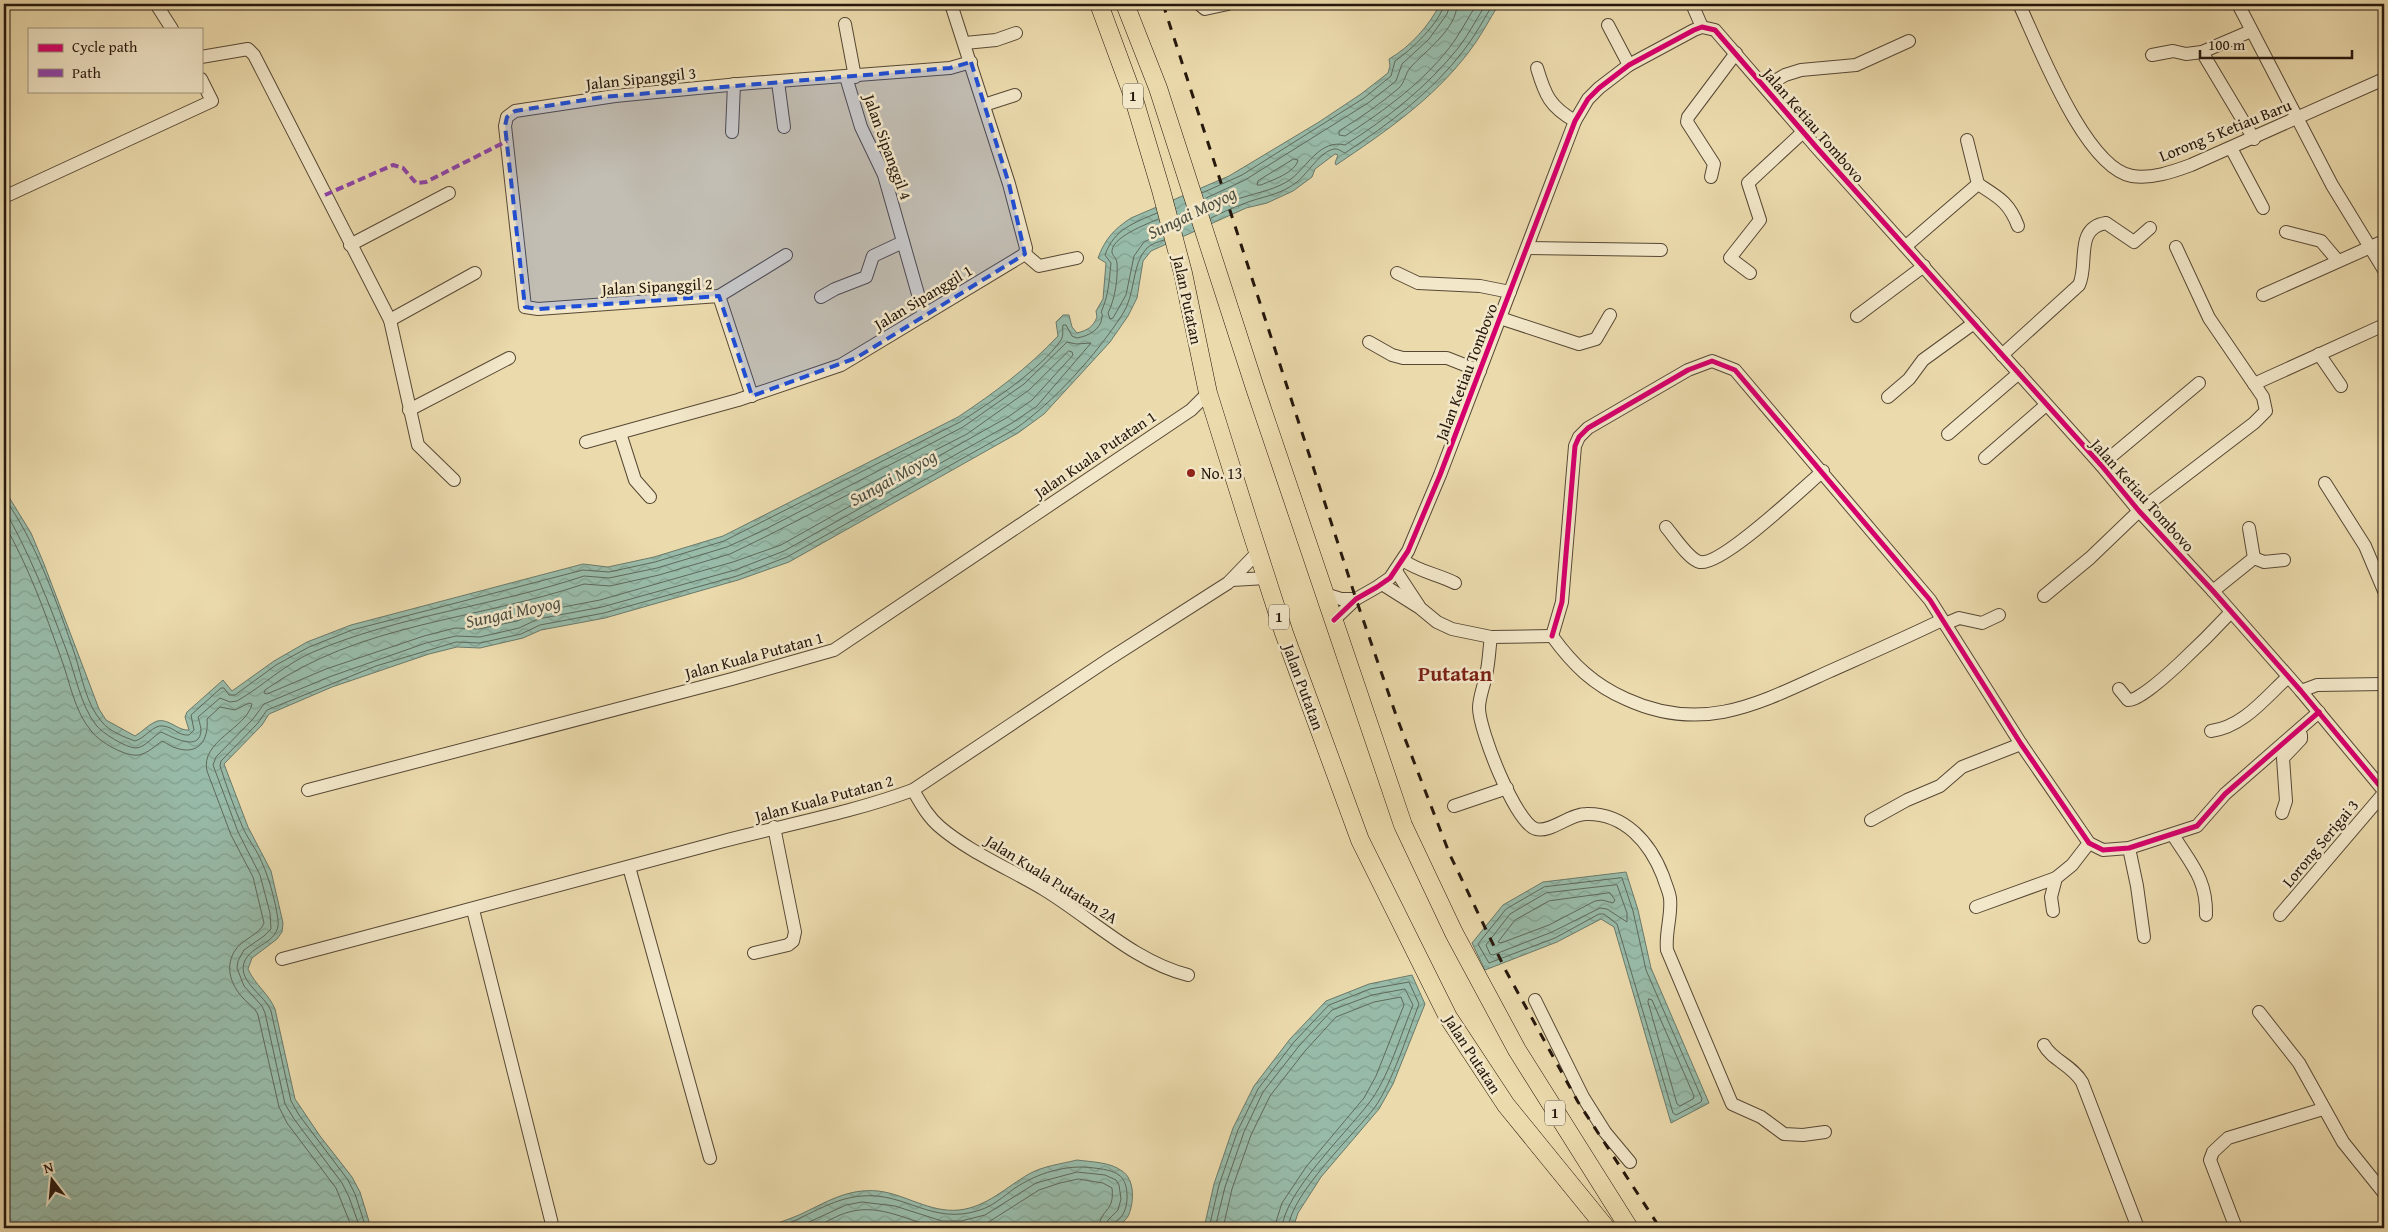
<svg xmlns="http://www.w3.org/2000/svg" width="2388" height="1232" font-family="'Gentium Book Plus',serif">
	<defs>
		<pattern id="water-waves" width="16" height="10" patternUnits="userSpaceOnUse" patternTransform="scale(1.25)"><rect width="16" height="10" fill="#98bba9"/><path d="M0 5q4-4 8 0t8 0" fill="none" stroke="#83a090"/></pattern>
	</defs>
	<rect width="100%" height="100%" fill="#ebdaac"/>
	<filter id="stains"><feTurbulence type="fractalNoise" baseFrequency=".004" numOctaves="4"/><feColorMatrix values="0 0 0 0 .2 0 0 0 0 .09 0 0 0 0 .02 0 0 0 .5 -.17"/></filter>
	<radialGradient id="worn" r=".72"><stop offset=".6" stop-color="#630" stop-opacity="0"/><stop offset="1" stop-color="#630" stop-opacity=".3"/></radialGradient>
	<g fill="url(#water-waves)" stroke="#6a796a">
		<path d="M1440,4H1499C1489,20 1480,38 1468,53C1432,100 1385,132 1336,165L1335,163L1338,155L1335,154L1315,169L1312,177L1293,191L1267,203L1246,208L1151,251L1143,261L1137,298L1128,316L1110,342L1044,414L1018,433L789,562L738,580L605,618L541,630L523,638L480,648L457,647L429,654L332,687L269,714L262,725L224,764L248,827L271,871L283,923L282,932L277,939L252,958L248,969C255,985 269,994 275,1009L295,1099L320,1136L352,1177L360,1192L371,1228H4V489L31,533L44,564L99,709L106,720L135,736C142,732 148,725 155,722C167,716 177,731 189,730L185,717L187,712L223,680L232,691L274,661L307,642L351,625L583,564L608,567L654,557L723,536L958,417C994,393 1028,368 1058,336L1056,322L1063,315H1069L1072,327L1077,333C1088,330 1093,327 1097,317L1096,311L1103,299L1106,263L1098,258C1105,239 1114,229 1131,218L1229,176L1319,122L1361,94L1388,73L1390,66L1389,59C1410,47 1429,26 1440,4Z"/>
		<path d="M1626,872L1638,910L1651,968L1709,1103L1671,1123L1614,927L1601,919L1557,942L1485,970L1472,943L1503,905L1543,882Z"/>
		<path d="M1412,975L1425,1004L1393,1084L1379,1109L1321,1177L1298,1213L1293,1228H1204L1214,1184L1233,1128L1254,1086L1290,1039L1326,1001L1369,984Z"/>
		<path d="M1077,1160C1092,1162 1110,1162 1122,1171C1135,1179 1134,1202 1129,1214C1127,1220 1120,1224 1116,1228H763C775,1224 787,1220 799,1215C825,1203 847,1188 878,1191C905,1194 930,1213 959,1210C987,1207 1006,1187 1029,1174C1043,1166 1061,1164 1077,1160Z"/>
	</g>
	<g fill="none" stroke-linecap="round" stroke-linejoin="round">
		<g stroke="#5f695a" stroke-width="1">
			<path d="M1457,4C1457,29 1425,51 1410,68C1405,74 1405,82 1399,88C1380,104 1360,118 1339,131V135L1345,136C1385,110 1427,80 1455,40C1463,28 1469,16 1477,4"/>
			<path d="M1294,159L1298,160C1295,173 1272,180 1261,185H1257L1258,181Z"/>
			<path d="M1202,193L1242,175L1364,98L1391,76L1395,61C1410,51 1441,22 1444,4"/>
			<path d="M1204,199L1245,180L1368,103L1396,81L1402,64L1429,39L1447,14L1450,4"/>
			<path d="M1209,212C1220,207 1232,200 1244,197C1260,192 1277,189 1291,179C1308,166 1320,139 1345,145C1388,118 1427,87 1459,47C1469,34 1477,18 1486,4"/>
			<path d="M1211,218C1221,213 1232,208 1243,204C1262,196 1279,196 1297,182C1307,174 1321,151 1334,149C1338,148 1342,152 1345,153C1389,124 1432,92 1464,50C1475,36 1484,19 1493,4"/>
			<path d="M1158,219C1148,224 1110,237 1112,253C1113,256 1117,259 1117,263C1118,279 1115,299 1108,313L1110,319L1113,318L1126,295L1134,256L1144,242L1162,233"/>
			<path d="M1069,351L1072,352L1073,355L1032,400L1008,417L781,545L733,562L600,600L537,612L517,621L479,629L455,628L424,636L326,669L267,694L264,693L265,690C359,623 478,620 584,584L610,586L659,575L730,554L765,537L967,434L1029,390Z"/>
			<path d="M4,498C35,539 58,605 75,655C82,677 86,704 102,722C109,731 124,737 135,741C144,739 154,724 163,726C174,727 178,736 189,735L194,730L191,715L221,688H224L229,695H235L276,665L309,647L352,630L583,570L609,572L655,562L724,541L960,422C991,402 1040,370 1061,340C1064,335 1062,330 1063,325H1066L1072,336L1077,338C1088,336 1101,330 1102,317C1103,310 1100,316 1102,310C1109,293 1109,281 1111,263L1105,255C1114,229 1134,223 1157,213"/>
			<path d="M4,509C30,554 49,603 67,652C76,676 80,704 96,725C102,733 126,748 136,748C146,747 153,736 161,732C171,736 201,754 201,729C200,724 199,720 198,717L220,698L230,702L237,701C263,686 285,664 313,652C400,615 495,606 584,576L609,578L657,568L727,547L762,531L963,427L1024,384L1067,342L1076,344L1091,343L1037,406L1012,423L784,551L735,570L602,607L538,619L519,628L480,637L456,636L426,643L329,677L264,704L253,719L216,757L213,765L238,832L260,875L270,913L271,929L264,936L244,950L238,961L237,968L244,986L262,1006L265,1013L285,1104L294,1119L342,1183L349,1197L360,1228"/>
			<path d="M4,524C28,565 45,612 61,658C70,682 74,711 92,732C100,742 125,757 139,755C148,753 155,746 162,741C167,743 171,747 176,748C199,756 209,739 207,719L220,707L235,710L249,703L252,704C246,729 200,741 207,771L231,835L253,877L264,923C260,935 241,939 234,952C225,968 231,985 243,998C248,1004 255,1007 258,1015L279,1107L287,1123L336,1188L352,1228"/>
			<path d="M1622,878L1633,911L1646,970L1702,1099L1701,1102L1676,1115L1673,1113L1617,924L1604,914H1599L1555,938L1489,963L1478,944L1506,909L1544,887Z"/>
			<path d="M1617,885L1627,913V922L1607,909L1600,908L1552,932L1493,955L1490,954L1486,945L1510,914L1546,893Z"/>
			<path d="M1610,893L1615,900L1613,903L1602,900L1595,901L1549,925L1501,943L1498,942L1515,920L1549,901Z"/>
			<path d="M1649,999L1652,1000L1694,1096L1693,1099L1680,1106L1677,1104L1648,1002Z"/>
			<path d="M366,1228L355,1194L348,1180L299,1115L291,1101L271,1011C265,995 238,982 244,963C250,944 281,944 278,920C275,898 268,874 258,854C253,845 247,837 243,828C234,808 227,787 220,766L221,761L258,723L267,710L376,666L456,642L480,643L521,634L540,625L604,613L737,576L787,557L1015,429C1054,402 1096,355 1122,315C1136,295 1131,264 1147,248C1151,244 1158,242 1164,240"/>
			<path d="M777,1228C805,1218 832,1198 862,1196C906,1192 932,1226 980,1210C993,1206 1004,1196 1015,1188C1038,1173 1066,1164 1094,1168C1102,1169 1112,1170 1119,1175C1129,1182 1129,1204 1123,1214C1120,1220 1113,1221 1113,1228"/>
			<path d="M796,1228L846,1205L862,1202L895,1206L942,1221H961L985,1215L1036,1183L1077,1172L1105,1175L1116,1180L1119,1185L1121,1199L1118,1210L1108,1220L1106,1228"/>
			<path d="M814,1228C825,1223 837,1215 849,1212C881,1203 909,1222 940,1228"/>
			<path d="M964,1228L987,1223L1039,1190L1060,1183L1078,1179L1103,1183L1112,1188C1115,1213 1100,1208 1099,1228"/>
			<path d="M1209,1228L1219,1185L1238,1130L1258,1089L1294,1042L1329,1005L1370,989L1409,982L1419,1004C1408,1033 1392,1083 1375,1107C1353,1136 1292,1192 1288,1228"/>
			<path d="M1215,1228L1225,1187L1244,1132L1263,1092L1299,1046L1332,1010L1372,995L1405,989L1413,1005C1401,1034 1388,1079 1369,1103C1347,1132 1284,1193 1282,1228"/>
			<path d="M1223,1228L1232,1189L1251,1135L1270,1096L1305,1051L1336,1017L1374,1002L1401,997L1404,1005L1376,1076L1364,1098L1306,1167L1282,1203L1274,1228"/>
		</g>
		<defs>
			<g id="minor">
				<path d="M156,4L172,29"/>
				<path d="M951,4L1009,184L1026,248L1025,254"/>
				<path d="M1199,4L1205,9L1228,4"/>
				<path d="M1692,4L1702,27"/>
				<path d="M2019,4C2038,44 2085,168 2132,176C2152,179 2172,172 2191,165L2384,79"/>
				<path d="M2238,4L2332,185L2384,270"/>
				<path d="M845,24L855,77"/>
				<path d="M1608,25L1629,65"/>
				<path d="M965,43L996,40L1016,33"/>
				<path d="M2202,52L2254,139"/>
				<path d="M2152,55L2173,51L2186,54L2202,52L2251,31"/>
				<path d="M201,57L248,49L254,55L390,320L418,445L454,480"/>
				<path d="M1537,68C1545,95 1550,107 1575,121"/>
				<path d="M846,77L861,127L884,175L924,315"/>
				<path d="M778,82L784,127"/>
				<path d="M1765,87L1785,75L1801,70L1856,65L1909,41"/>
				<path d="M984,105L1015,95"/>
				<path d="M732,132L734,84"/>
				<path d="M2231,148L2263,208"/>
				<path d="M1711,177L1714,164L1687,122L1688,117L1736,53"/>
				<path d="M1978,184C1998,197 2009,202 2018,226"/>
				<path d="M4,197L212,101L201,79"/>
				<path d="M2286,232L2321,241L2338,261"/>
				<path d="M350,245L449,193"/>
				<path d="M1906,246L1978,184L1967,140"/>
				<path d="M1528,248L1661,250"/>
				<path d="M1025,254L1039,266L1077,258"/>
				<path d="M1397,273L1418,283L1480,286L1510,292"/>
				<path d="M1750,273L1730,258L1760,220L1748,183L1803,132"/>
				<path d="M2263,295L2384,241"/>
				<path d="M719,296L786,255"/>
				<path d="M821,297L835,289L866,277L873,256L903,242"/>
				<path d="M1857,316L1924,266"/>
				<path d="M1500,318L1579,344L1596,339L1610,315"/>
				<path d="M390,320L475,273"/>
				<path d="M1369,342L1392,355L1403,358H1447L1480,371"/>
				<path d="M2319,354L2341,386"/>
				<path d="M2002,355L2079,285C2089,264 2074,228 2106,223L2134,242L2150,228"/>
				<path d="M2254,384L2384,325"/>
				<path d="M752,396L719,296L538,309L525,307L505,126L507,117L515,111L615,96L739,84L950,68L971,62"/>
				<path d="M1888,397L1909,379L1923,360L1974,323"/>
				<path d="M409,410L509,358"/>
				<path d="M620,433L635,480L650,497"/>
				<path d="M1948,434L2019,373"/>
				<path d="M586,442L738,400L841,365L1025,254"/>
				<path d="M1985,458L2046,405"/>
				<path d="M2101,465L2199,383"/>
				<path d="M2325,483L2365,546L2384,591"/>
				<path d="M1666,527C1673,535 1689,560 1700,562C1722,566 1803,488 1823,471"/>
				<path d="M2254,558L2264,562L2284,560"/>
				<path d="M1403,560C1419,572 1438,574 1455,583"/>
				<path d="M1396,571L1419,606"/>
				<path d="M1232,580L1266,578"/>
				<path d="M1382,584L1420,608L1437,622L1452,629L1491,637L1552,636"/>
				<path d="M2213,591L2254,558L2249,528"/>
				<path d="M1325,594L1341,599H1356"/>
				<path d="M2044,596L2090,558L2139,511L2254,423L2266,411L2263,397L2209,318L2176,247"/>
				<path d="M1334,620L1356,599L1377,587L1390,578L1408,551L1440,475L1575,121L1588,99L1599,88L1629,65L1694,30L1702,27L1715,30L1817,148L2101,465L2139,511L2213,591L2301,691L2384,791"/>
				<path d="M1945,624L1959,618L1982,623L1999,615"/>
				<path d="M1552,636L1562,602L1575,446L1579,437L1588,428L1688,370L1712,361L1735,370L1930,600L2021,744L2089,843L2103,850L2129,848L2197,826L2225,794L2319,712"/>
				<path d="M1552,636C1573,665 1594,685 1626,699C1702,734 1758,704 1828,672C1866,655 1905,638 1942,620"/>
				<path d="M1491,637C1489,650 1489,663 1486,675C1484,686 1479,697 1479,708C1479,730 1516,824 1536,829C1551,833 1569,814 1586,814C1625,813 1650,843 1663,876C1665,883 1669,891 1670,898C1672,916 1665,932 1667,950L1732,1104L1761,1117L1784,1134L1803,1135L1825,1132"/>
				<path d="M2119,689L2128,700C2144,703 2217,627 2231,612"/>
				<path d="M2301,691L2317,685L2384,684"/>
				<path d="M2211,731C2243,727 2265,698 2288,677"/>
				<path d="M308,790L732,679L834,650L1191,410L1208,393"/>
				<path d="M913,790C921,804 928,817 940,827C969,852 1012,870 1045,890C1091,918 1135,962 1188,975"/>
				<path d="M1454,806L1507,788"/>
				<path d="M2282,813L2286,801L2283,758L2301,739V735"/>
				<path d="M1871,820L1907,800L1940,786L1962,767L2021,744"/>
				<path d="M2173,835C2191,864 2207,879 2206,915"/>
				<path d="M2129,848L2137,886L2144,937"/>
				<path d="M629,867L710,1158"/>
				<path d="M1976,907L2056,878"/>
				<path d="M473,910L553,1228"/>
				<path d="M2053,911L2051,897L2056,878L2072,865L2089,843"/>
				<path d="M2280,915L2384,793"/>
				<path d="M754,953L788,945L793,941L795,932L774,827"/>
				<path d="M282,959C428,920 574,882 720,842C784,825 851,813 913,790L1109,659L1228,583L1258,552"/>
				<path d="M1535,1000L1583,1097L1605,1132L1630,1162"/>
				<path d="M2259,1012L2299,1063L2343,1142L2384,1193"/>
				<path d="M2044,1045C2052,1060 2072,1065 2082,1082L2138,1228"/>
				<path d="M2236,1228L2210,1160L2213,1152L2228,1138L2323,1109"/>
			</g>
			<g id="highway">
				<path d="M1099,4L1133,96L1161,190L1183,273L1208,393L1248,521L1284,633L1360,840L1448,1017L1506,1105L1606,1228"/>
				<path d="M1125,4L1158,88L1255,388L1403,825L1454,933L1517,1050L1629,1228"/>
			</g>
		</defs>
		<use href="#minor" stroke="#574834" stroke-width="14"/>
		<use href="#highway" stroke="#26170c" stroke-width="19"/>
		<use href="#minor" stroke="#f2e7c9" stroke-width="12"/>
		<use href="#highway" stroke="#ebdaac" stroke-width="18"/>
		<path stroke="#26170c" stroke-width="3" stroke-dasharray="9 9" stroke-linecap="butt" d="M1163,4L1356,599L1397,718L1450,855L1506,971L1578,1102L1660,1228"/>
		<path stroke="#8e44ad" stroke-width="4" stroke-dasharray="8 4" stroke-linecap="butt" d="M325,195L393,165L403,168L416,183L426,182L507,141"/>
		<defs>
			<g id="cycleway">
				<path d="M1334,620L1356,599L1377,587L1390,578L1408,551L1440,475L1575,121L1588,99L1599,88L1629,65L1694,30L1702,27L1715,30L1817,148L2101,465L2139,511L2213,591L2301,691L2384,791"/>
				<path d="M1552,636L1562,602L1575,446L1579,437L1588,428L1688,370L1712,361L1735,370L1930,600L2021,744L2089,843L2103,850L2129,848L2197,826L2225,794L2319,712"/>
			</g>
		</defs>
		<use href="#cycleway" stroke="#f2e7c9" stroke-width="8"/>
		<use href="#cycleway" stroke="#d6006c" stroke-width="5"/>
	</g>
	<path fill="#1d4ed8" fill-opacity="0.2" stroke="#1d4ed8" stroke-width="4" stroke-dasharray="10 6" stroke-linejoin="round" d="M971,62L1009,184L1025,254L856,358L752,396L719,296L538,309L525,307L505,126L507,117L515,111L603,97L950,68Z"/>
	<circle fill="#8f2418" stroke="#f2e7c9" stroke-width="2" cx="1191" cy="473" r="5"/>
	<g text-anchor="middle" stroke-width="5" stroke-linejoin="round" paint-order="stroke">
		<g fill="#f2e7c9" stroke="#635545" stroke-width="1">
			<rect x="1123" y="83.5" width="20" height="25" rx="4"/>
			<rect x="1269" y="604.5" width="20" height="25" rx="4"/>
			<rect x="1545" y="1100.5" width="20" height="25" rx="4"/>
		</g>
		<g font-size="15" font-weight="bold" fill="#26170c">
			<text x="1133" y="101">1</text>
			<text x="1279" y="622">1</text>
			<text x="1555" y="1118">1</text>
		</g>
		<g font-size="16" fill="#26170c" stroke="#f2e7c9">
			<text transform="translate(641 78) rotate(-6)" y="6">Jalan Sipanggil 3</text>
			<text transform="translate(1814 125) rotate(49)" y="6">Jalan Ketiau Tombovo</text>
			<text transform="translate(2225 130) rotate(-22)" y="6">Lorong 5 Ketiau Baru</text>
			<text transform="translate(888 147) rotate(70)" y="6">Jalan Sipanggil 4</text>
			<text transform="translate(657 286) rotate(-3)" y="6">Jalan Sipanggil 2</text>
			<text transform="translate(923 297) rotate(-31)" y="6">Jalan Sipanggil 1</text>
			<text transform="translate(1188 300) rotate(78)" y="6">Jalan Putatan</text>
			<text transform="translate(1466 372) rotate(-69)" y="6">Jalan Ketiau Tombovo</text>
			<text transform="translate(1095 454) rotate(-34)" y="6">Jalan Kuala Putatan 1</text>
			<text transform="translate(2143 495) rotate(48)" y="6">Jalan Ketiau Tombovo</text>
			<text transform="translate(754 655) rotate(-15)" y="6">Jalan Kuala Putatan 1</text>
			<text transform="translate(1304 687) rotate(70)" y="6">Jalan Putatan</text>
			<text transform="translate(824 798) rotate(-15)" y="6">Jalan Kuala Putatan 2</text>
			<text transform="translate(2320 843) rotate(-50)" y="6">Lorong Serigai 3</text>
			<text transform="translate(1052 879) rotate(32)" y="6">Jalan Kuala Putatan 2A</text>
			<text transform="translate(1473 1054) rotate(57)" y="6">Jalan Putatan</text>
		</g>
		<g font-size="16" fill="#26170c" stroke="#f2e7c9" text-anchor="start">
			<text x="1201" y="479">No. 13</text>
		</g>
		<g font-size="18" font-style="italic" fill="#4e5043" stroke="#f2e7c9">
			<text transform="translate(1192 213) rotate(-26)" y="6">Sungai Moyog</text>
			<text transform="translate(893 478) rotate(-29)" y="6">Sungai Moyog</text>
			<text transform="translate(513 612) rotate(-12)" y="6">Sungai Moyog</text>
		</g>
		<g font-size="21" font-weight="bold" fill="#7a1f14" stroke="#f2e7c9">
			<text x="1455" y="681">Putatan</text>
		</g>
	</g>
	<rect width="2388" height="1232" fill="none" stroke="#ebdaac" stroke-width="20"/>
	<rect x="5" y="5" width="2378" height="1222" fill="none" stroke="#26170c" stroke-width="2.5"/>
	<rect x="10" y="10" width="2368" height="1212" fill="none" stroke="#26170c"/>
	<rect x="28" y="28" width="175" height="65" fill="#f2e7c9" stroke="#a0947d"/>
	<rect x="38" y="44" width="25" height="8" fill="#d6006c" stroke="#a0947d"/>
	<text x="72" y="52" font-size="15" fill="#26170c">Cycle path</text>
	<rect x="38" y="69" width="25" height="8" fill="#8e44ad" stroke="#a0947d"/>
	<text x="72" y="78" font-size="15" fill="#26170c">Path</text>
	<g transform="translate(52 1180) rotate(344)" stroke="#f2e7c9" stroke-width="4" paint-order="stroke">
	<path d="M0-4L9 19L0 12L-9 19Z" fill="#26170c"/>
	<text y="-8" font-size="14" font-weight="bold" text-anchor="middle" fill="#26170c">N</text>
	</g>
	<path d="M2200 50v8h152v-8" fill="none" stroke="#26170c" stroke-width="2.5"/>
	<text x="2208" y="50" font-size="15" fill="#26170c" stroke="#f2e7c9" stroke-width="4" paint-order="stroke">100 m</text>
	<rect width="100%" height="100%" filter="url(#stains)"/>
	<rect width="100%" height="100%" fill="url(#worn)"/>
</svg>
